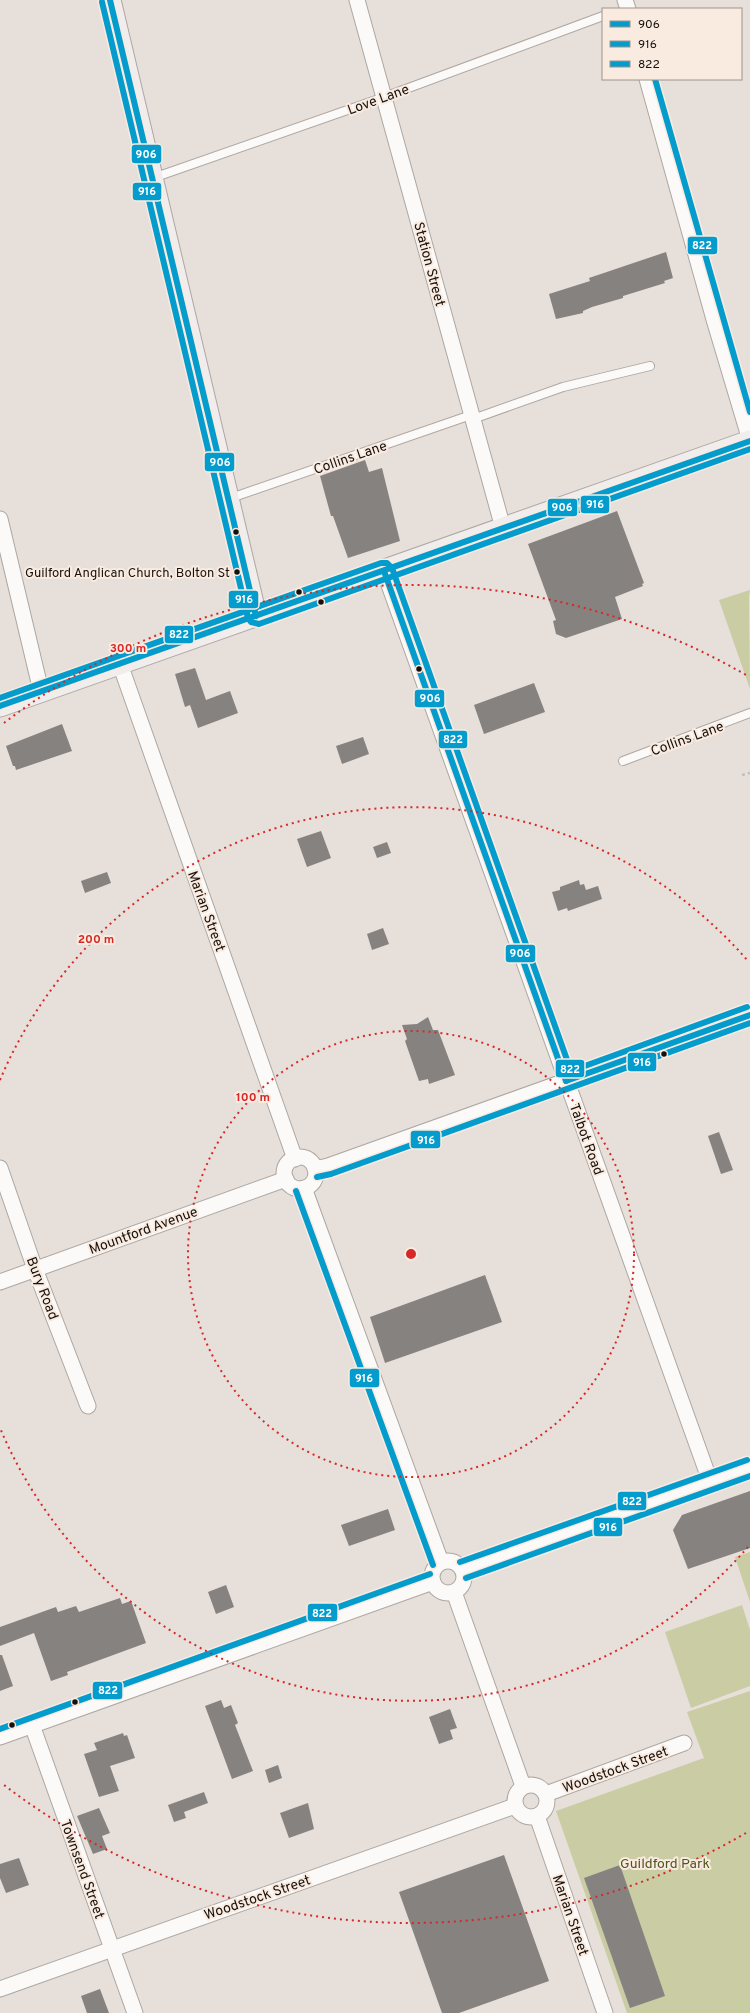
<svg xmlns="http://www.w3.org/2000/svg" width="750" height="2013" font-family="Overpass,sans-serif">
	<rect width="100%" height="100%" fill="#e7dfd9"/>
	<g fill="#cacca4">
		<path d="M750,590L749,597L750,689L719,600Z"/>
		<path d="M750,1552V1602L735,1557Z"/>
		<path d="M742,1605L750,1630V1686L691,1708L665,1632Z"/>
		<path d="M750,1691V2013H627L556,1811L704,1758L687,1712Z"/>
	</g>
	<g fill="#868280">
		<path d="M666,252L673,278L664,281L665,283L623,296V298L592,307L583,311V313L556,319L549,294L590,281L589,278Z"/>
		<path d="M365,460L369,472L382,468L400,541L348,558L333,516H331L320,476Z"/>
		<path d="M617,511L644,583L642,584L643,586L615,597L622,619L566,638L556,634L553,621L556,620L528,544Z"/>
		<path d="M195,668L206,700L230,691L238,713L198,728L190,705L185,707L175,674Z"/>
		<path d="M534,683L545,712L484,734L474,705Z"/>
		<path d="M62,724L72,751L16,770L15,766H13L6,746Z"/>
		<path d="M363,737L369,754L342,764L336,746Z"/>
		<path d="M321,831L331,858L307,867L297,839Z"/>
		<path d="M387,842L391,853L377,858L373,847Z"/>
		<path d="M107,872L111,883L85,893L81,881Z"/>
		<path d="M579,880L580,885L584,884L586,890L598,886L602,899L568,911L567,908L558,911L552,892L560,890V887Z"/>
		<path d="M383,928L389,944L372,950L367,934Z"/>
		<path d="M428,1017L433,1030H438L455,1075L429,1084L428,1079L419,1081L405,1041L407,1039L402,1025L417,1024Z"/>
		<path d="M719,1132L733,1170L721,1174L708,1136Z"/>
		<path d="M485,1275L502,1322L385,1363L370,1317Z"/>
		<path d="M750,1491V1548L688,1569L673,1530L682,1515Z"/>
		<path d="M388,1509L395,1530L349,1546L341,1525Z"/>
		<path d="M226,1585L234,1607L216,1614L208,1592Z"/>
		<path d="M120,1598L122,1604L131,1601L146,1643L67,1672L68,1675L51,1681L34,1633L0,1646V1627L56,1607L58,1612L76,1606L79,1612Z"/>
		<path d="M0,1655H2L13,1686L0,1691Z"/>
		<path d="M221,1700L224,1708L231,1705L238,1723L235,1725L253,1771L232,1779L205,1706Z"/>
		<path d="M450,1709L457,1728L450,1730L453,1739L439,1744L429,1717Z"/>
		<path d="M123,1733L124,1736L127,1735L135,1758L110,1766L119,1791L99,1797L84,1754L97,1750L94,1743Z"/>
		<path d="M278,1765L282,1778L269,1783L265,1770Z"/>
		<path d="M204,1792L208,1803L184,1812L186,1818L174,1822L168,1805Z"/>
		<path d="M308,1803L314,1829L289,1838L280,1813Z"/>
		<path d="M99,1808L110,1833L102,1836L107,1849L93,1854L77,1816Z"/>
		<path d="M504,1855L549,1981L459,2013H442L399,1892Z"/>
		<path d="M19,1858L29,1885L6,1893L0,1878V1864Z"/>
		<path d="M620,1865L665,1996L630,2008L584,1878Z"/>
		<path d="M100,1989L109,2013H87L81,1996Z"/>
	</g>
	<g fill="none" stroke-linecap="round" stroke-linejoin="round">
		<defs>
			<g id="lane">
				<path d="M153,178L376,100L603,16"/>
				<path d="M473,419L563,387L650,366"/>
				<path d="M228,499L471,415"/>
				<path d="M623,761L750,713"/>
			</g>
			<g id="street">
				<path d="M357,0L503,528"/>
				<path d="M625,0L628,9"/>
				<path d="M647,79L715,323L750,440"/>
				<path d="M0,519L41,691"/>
				<path d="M384,571L710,1481"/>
				<path d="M120,664L295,1159"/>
				<circle cx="300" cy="1173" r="16"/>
				<path d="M0,1168L35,1269L88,1406"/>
				<path d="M315,1169L328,1166L750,1015"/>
				<path d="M304,1188L441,1562"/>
				<path d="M0,1282L286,1179"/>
				<circle cx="448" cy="1577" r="16"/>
				<path d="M463,1570L750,1468"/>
				<path d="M454,1592L523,1786"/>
				<path d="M32,1725L135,2013"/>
				<path d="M0,1737L433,1582"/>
				<circle cx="531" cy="1801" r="16"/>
				<path d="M546,1794L684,1743"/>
				<path d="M537,1816L605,2013"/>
				<path d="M0,1989L515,1806"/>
			</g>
			<g id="secondary">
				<path d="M110,0L256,616"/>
				<path d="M0,706L750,441"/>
			</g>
		</defs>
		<use href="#lane" stroke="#ada7a2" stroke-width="10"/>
		<use href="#street" stroke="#ada7a2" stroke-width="17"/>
		<use href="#secondary" stroke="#ada7a2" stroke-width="23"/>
		<path stroke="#c2bfbd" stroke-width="2.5" stroke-dasharray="3 3" stroke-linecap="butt" d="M742,775L750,773"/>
		<use href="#lane" stroke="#fbfaf9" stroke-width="8"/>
		<use href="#street" stroke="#fbfaf9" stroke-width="15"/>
		<use href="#secondary" stroke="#f0edec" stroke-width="21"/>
		<defs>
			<g id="bus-1">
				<path d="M110,0L256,616"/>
				<path d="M384,571L566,1081"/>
				<path d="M0,706L750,441"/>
				<path d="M566,1081L750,1015"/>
			</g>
			<g id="bus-2">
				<path d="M102,2L248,618L251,622L259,624L750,449"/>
				<path d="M317,1177L331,1174L750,1023"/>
				<path d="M296,1191L433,1565"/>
				<path d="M466,1578L750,1476"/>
			</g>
			<g id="bus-3">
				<path d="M655,79L750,412"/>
				<path d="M0,698L381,563H387L392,568L571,1071L747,1007"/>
				<path d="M460,1562L747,1460"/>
				<path d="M0,1729L430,1574"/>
			</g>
		</defs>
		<use href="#bus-1" stroke="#faebe0" stroke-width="9"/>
		<use href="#bus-2" stroke="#faebe0" stroke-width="9"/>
		<use href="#bus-3" stroke="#faebe0" stroke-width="9"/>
		<use href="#bus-1" stroke="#039ccd" stroke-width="6"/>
		<use href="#bus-2" stroke="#039ccd" stroke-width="6"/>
		<use href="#bus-3" stroke="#039ccd" stroke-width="6"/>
	</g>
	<g fill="none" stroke="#d62828" stroke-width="2" stroke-dasharray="2 4">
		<circle cx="411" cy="1254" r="223"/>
		<path d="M748 1547A446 446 0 0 1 0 1428M0 1080A446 446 0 0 1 748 961"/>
		<path d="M746 1833A669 669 0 0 1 4 1785M4 723A669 669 0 0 1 746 675"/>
	</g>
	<g fill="#16110d" stroke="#faebe0" stroke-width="1.5">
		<circle cx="236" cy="532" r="3.5"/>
		<circle cx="237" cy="572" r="3.5"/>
		<circle cx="299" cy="592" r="3.5"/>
		<circle cx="321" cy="602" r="3.5"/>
		<circle cx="419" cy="669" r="3.5"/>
		<circle cx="664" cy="1054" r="3.5"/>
		<circle cx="75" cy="1702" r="3.5"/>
		<circle cx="12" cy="1725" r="3.5"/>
	</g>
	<g text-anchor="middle" stroke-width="4" stroke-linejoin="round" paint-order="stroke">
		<g font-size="13" fill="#16110d" stroke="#faebe0" text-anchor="end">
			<text x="230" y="577">Guilford Anglican Church, Bolton St</text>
		</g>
		<g font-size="14" fill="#16110d" stroke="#faebe0">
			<text transform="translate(378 99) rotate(-20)" y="5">Love Lane</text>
			<text transform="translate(430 264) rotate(75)" y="5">Station Street</text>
			<text transform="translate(350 457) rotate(-19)" y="5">Collins Lane</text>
			<text transform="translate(687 738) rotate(-20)" y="5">Collins Lane</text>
			<text transform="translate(207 911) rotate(70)" y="5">Marian Street</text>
			<text transform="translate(587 1139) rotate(70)" y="5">Talbot Road</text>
			<text transform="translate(143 1230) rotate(-20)" y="5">Mountford Avenue</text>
			<text transform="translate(43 1288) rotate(69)" y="5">Bury Road</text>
			<text transform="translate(615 1769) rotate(-20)" y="5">Woodstock Street</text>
			<text transform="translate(83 1869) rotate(70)" y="5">Townsend Street</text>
			<text transform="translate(257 1897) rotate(-19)" y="5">Woodstock Street</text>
			<text transform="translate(571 1915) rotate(71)" y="5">Marian Street</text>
		</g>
		<g font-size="14" fill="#4f5520" stroke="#faebe0">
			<text x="665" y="1868">Guildford Park</text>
		</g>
	</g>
	<circle cx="411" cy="1254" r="6" fill="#d62828" stroke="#faebe0" stroke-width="2"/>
	<g font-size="12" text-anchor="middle" font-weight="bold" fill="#d62828" stroke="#faebe0" stroke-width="4" stroke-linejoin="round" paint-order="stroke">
		<text x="128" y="652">300 m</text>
		<text x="96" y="943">200 m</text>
		<text x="253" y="1101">100 m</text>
	</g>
	<g stroke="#faebe0" stroke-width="1.5">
		<rect x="131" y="144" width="31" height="20" rx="4" fill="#039ccd"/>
		<rect x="132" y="182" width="30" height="19" rx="4" fill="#039ccd"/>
		<rect x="687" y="236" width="31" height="19" rx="4" fill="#039ccd"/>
		<rect x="204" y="452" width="31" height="20" rx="4" fill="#039ccd"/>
		<rect x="580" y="495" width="30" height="19" rx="4" fill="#039ccd"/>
		<rect x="547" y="498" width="31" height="19" rx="4" fill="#039ccd"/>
		<rect x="228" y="590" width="31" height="19" rx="4" fill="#039ccd"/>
		<rect x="164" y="625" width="30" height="19" rx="4" fill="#039ccd"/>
		<rect x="414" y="689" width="31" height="19" rx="4" fill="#039ccd"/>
		<rect x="438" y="730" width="30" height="19" rx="4" fill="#039ccd"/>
		<rect x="505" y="944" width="31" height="19" rx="4" fill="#039ccd"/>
		<rect x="627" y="1052" width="30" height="20" rx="4" fill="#039ccd"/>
		<rect x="555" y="1059" width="30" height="19" rx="4" fill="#039ccd"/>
		<rect x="410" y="1130" width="31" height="19" rx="4" fill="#039ccd"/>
		<rect x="349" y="1368" width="31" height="20" rx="4" fill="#039ccd"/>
		<rect x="617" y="1491" width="30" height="20" rx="4" fill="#039ccd"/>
		<rect x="593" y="1517" width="30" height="20" rx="4" fill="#039ccd"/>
		<rect x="307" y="1603" width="31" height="19" rx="4" fill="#039ccd"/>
		<rect x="92" y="1681" width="31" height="19" rx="4" fill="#039ccd"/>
	</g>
	<g font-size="11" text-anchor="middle" font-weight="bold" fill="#fff">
		<text x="146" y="158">906</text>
		<text x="147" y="195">916</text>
		<text x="702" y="249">822</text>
		<text x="220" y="466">906</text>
		<text x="595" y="508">916</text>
		<text x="562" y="511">906</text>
		<text x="244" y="603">916</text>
		<text x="179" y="638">822</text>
		<text x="430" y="702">906</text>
		<text x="453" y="743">822</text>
		<text x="520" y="957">906</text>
		<text x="642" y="1066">916</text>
		<text x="570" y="1073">822</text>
		<text x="426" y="1144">916</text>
		<text x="364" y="1382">916</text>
		<text x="632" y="1505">822</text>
		<text x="608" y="1531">916</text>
		<text x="322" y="1617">822</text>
		<text x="108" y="1694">822</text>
	</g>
	<rect x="602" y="8" width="140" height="72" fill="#faebe0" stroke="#9f948c"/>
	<rect x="610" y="21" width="20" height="6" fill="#039ccd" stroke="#9f948c"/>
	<text x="638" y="28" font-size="12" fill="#16110d">906</text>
	<rect x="610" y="41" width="20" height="6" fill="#039ccd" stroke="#9f948c"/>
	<text x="638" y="48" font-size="12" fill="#16110d">916</text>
	<rect x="610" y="61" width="20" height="6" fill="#039ccd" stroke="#9f948c"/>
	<text x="638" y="68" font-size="12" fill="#16110d">822</text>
</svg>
